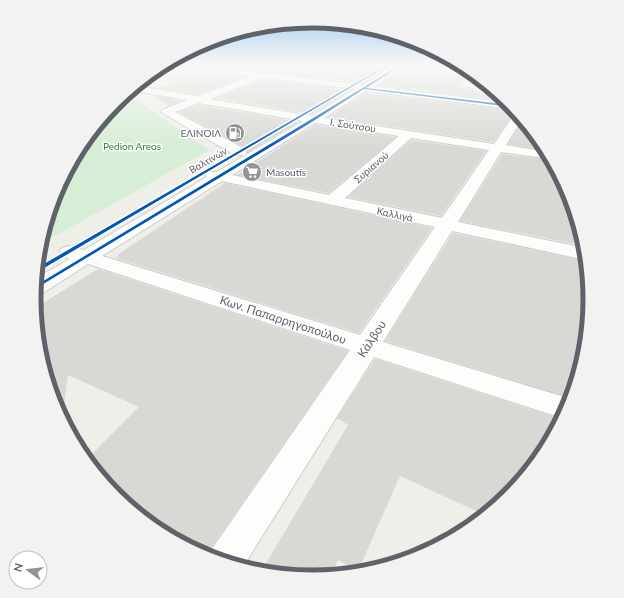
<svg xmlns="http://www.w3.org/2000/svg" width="624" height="598" font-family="Lato,sans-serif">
	<rect width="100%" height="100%" fill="#efefea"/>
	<path fill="#d6edd6" d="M126,93L209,150L39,245C53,189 80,131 126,93Z"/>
	<g fill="#d8d8d5">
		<path d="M204,65H382V69L385,70L363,83Z"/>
		<path d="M185,70L245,77L198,94L157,88L176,82L167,81L168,75Z"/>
		<path d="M399,72L470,77L460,86L476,88L472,90L480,91L479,93L500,96L507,101L377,85Z"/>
		<path d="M263,80L351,90L312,114L216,98Z"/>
		<path d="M366,93L515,110L516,111L493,142L328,117Z"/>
		<path d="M158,96L182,101L169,106L155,97Z"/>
		<path d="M199,105L299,122L248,152L246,148L179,112Z"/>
		<path d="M523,120L543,145L546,150L508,144Z"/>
		<path d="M315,125L396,137L329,193L237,175Z"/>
		<path d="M411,140L486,151L441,216L348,197Z"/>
		<path d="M502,154L552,160L569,193L585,246L460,221Z"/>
		<path d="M225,183L432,228L359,333L115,258L119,255H117Z"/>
		<path d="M453,233L586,261L590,299L585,353L571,398L385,341Z"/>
		<path d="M98,269L348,351L211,548L207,556L157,530L115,495L86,460L139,407L68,375L62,419L55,405L39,353L35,308Z"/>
		<path d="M375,359L561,419L543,454L508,496L485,515L400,476L358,571L338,560L331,575L312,577L261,572L348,425L337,418Z"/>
	</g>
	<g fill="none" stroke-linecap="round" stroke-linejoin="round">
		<defs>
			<path id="minor" d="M175,65H195L363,85L389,69L383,68V65H405L471,71L476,76L399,70L373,86L509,103L514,109L366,91L324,118L494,144L515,113L517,112L522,119L506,145L547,152L551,159L501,152L458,222L585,248L586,260L452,231L383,342L571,399L562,418L374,357L243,567L208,557L212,549L350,350L88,264L43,293L34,294L36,278L70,259L62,256L59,252L62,248L69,246L84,250L207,177L206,175L208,172H217L303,121L199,103L175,112L245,149L247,152L245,155H235L161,112L162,110L187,100L130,90L136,86L198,96L251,76L185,68L148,79L145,78L152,72ZM263,78L355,89L312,116L210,99ZM315,123L399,136L329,195L232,175ZM411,138L489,150L442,218L345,198ZM222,181L435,227L360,335L102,256Z"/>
		</defs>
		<use href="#minor" stroke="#cbcccb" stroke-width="2"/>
		<use href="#minor" fill="#fdfdfc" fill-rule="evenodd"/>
		<defs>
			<g id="cycleway">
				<path d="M387,65H389L39,271H37V268Z"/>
				<path d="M400,65H402L366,88L511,105L512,107L364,89L307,125L35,289V286L305,123Z"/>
			</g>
		</defs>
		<use href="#cycleway" stroke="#fff" stroke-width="3"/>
		<use href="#cycleway" fill="#0057b8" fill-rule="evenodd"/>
	</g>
	<linearGradient id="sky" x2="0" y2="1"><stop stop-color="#97c4ef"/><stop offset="0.44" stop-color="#f8f8f6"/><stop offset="1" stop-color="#f8f8f6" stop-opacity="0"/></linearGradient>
	<rect width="624" height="148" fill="url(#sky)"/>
	<defs>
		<symbol id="fuel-disc" viewBox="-11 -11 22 22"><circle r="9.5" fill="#919396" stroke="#fff"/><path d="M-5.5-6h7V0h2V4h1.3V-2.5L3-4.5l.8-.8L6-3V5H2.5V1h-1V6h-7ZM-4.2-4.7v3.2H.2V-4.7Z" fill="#fff"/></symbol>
		<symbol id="supermarket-disc" viewBox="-11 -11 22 22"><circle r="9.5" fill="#919396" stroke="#fff"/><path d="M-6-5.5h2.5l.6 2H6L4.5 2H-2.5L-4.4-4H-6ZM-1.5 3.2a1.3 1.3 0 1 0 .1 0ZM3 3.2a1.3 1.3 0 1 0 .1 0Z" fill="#fff"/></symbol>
	</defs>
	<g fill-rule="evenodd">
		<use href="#fuel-disc" x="224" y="122" width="22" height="22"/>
		<use href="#supermarket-disc" x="241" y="161" width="22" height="22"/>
	</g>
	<g text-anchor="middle" stroke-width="3" stroke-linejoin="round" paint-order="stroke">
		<g font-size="10" fill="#5e6269" stroke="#fff">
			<text transform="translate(353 125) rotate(9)" y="4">Ι. Σούτσου</text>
			<text transform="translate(208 160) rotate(-30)" y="4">Βαλτινών</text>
			<text transform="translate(371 167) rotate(-41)" y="4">Συριανού</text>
			<text transform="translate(395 214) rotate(12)" y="4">Καλλιγά</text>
		</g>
		<g font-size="10" fill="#5e6269" stroke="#fff" text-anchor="end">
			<text x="221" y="137">ΕΛΙΝΟΙΛ</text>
			<text x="266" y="176" text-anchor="start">Masoutis</text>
		</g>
		<g font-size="10" fill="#2b8236" stroke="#fff">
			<text x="132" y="150">Pedion Areos</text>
		</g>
		<g font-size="12" fill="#5e6269" stroke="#fff">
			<text transform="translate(283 320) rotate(18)" y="4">Κων. Παπαρρηγοπούλου</text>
			<text transform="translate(372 339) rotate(-57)" y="4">Κάλβου</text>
		</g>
	</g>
	<path d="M0 0H624V598H0ZM41 299a271 271 0 1 1 542 0a271 271 0 1 1-542 0Z" fill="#f2f2f3" fill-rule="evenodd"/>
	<path fill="none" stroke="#5e6269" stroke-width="5" d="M41 299a271 271 0 1 1 542 0a271 271 0 1 1-542 0Z"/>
	<g transform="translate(28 570) rotate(285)"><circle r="19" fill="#ffffff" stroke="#bfc0c3"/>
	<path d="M0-3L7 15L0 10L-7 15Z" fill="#919396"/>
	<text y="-6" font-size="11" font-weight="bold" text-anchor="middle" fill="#5e6269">N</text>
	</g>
</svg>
